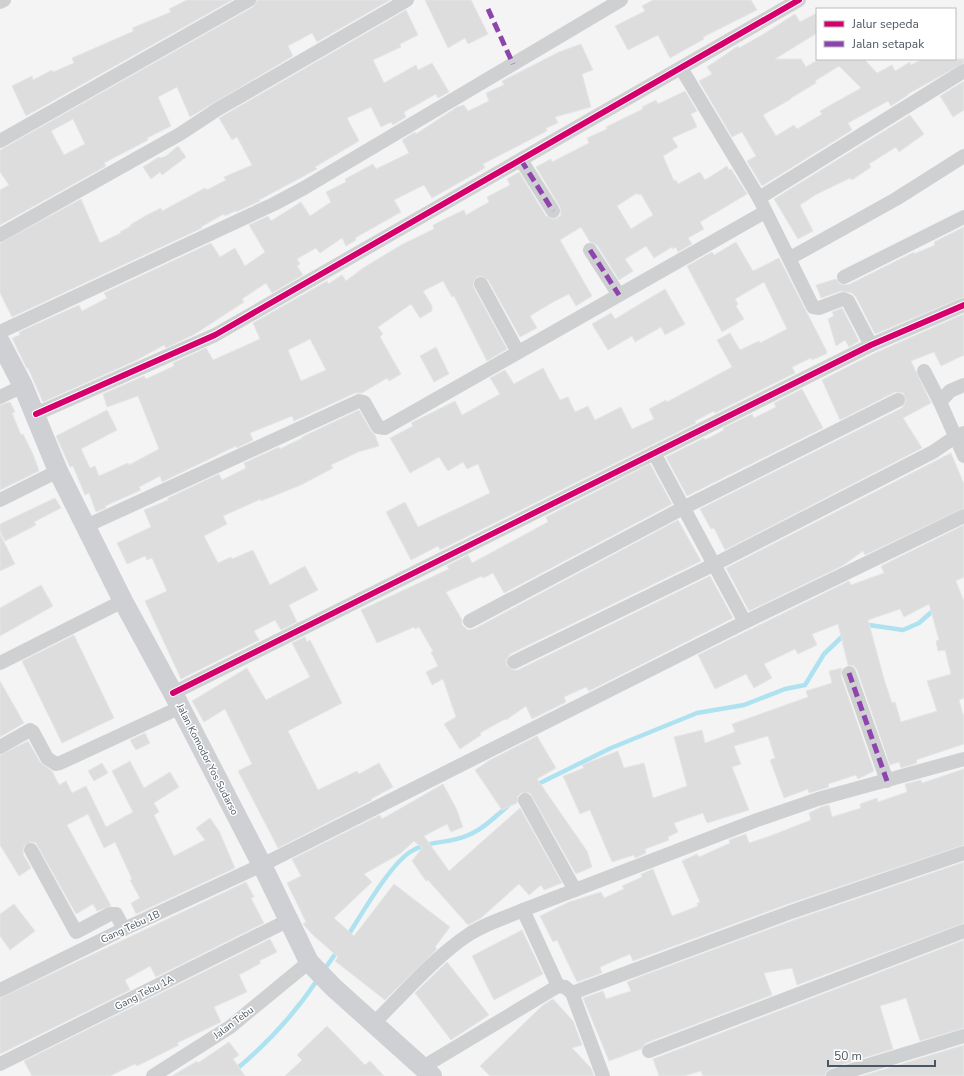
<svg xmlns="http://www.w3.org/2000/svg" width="964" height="1076" font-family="'Nunito Sans',sans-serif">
	<rect width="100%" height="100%" fill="#f4f4f4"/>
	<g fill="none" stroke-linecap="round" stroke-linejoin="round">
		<g stroke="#aee2f0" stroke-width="4.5">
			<path d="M863,626L869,625L903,630L919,623L936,608"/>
			<path d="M536,785L611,748L697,713L744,705L785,689L805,685L824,654L846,633"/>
			<path d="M347,937C362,914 389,866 410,852C428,840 448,844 466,836C482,830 495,817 508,806"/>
			<path d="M324,970L338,950"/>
			<path d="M228,1076C262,1049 294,1015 318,979"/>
		</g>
	</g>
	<g fill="#ddddde" stroke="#e5e6e7" fill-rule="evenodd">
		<path d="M187,0H232L26,116L12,86L32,76L33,80L52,70L53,72L74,63L72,58L134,31L132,28L171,12L169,9Z"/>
		<path d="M257,0H390L317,42L312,33L288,46L293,56L190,117L177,87L158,97L171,126L147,138L148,140L104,163L106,166L0,225V190L9,185L0,172V150L253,7ZM73,119L85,144L64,155L51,131Z"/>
		<path d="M425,0H471L488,34L468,44L465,38L448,48Z"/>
		<path d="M653,0H751L757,10L703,37L704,39L670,58L658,35L628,50L615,26L645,11L642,6Z"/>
		<path d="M406,10L418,35L400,44L401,47L373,60L384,83L416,65L418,70L432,63L449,92L438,98L436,94L404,112L406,117L393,125L391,122L381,127L371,107L347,118L359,141L315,167L317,169L259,200L260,201L236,212L235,211L225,216L224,214L201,227L202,228L12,317L0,293V243L81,199L100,243L121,233L120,232L131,226L130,225L147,215L161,208L162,211L205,188L207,190L226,180L224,177L252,165L237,137L232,140L219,118Z"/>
		<path d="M817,13V33L775,59H801L806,67L819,59H864L877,73L892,65L895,71L910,62L911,65L922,59H964V63L908,94V95L891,106L888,101L848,123L852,130L762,186L747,161L756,156L742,132L732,137L699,81L712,74L707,67L738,46L739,48L762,35L795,14L800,22ZM839,66L861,88L820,111L822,114L797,129L794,125L776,136L763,115L791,99V98L816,83L815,81Z"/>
		<path d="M581,44L593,70L582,74L591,107L555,117L558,123L546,128L547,131L483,164L485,168L432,198L424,185L394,200L401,212L355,238L356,240L346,246L342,238L320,253L316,248L297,259L300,264L297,266L303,275L272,293L266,283L242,299L244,302L195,334L166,348L164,345L137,360L43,402L28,368L27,369L12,338L20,335L19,332L79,305L82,311L107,298L104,293L211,243L220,257L235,248L245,266L265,252L249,225L268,216L271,221L301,202L310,216L331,202L326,192L346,182L345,179L373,164L376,169L409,153L402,140L415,132L416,134L457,107L464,105L468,111L489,101L486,93L504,85L502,81L559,52Z"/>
		<path d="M964,81V110L953,117L940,96Z"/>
		<path d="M685,91L697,111L691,114L697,127L672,138L678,147L663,156L674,181L676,180L678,184L700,172L705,180L727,166L729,170L731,169L747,194L700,222L704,229L688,238L692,244L678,252L676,247L673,249L672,247L654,258L646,246L625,259L633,271L619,280L597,245L590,242L581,227L560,240L592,296L576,306L569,294L553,302L530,316L537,328L520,337L488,280L482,276L477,277L473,283L474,288L507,349L487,361L454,296L452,297L443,281L423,291L432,306V311L420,318L411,304L378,327L383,334L380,337L401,374L389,381L387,378L362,393H355L294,421L292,416L250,433L253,440L237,448L236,446L162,482L160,476L139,487L141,490L105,506L106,508L96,512L89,493L85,495L73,466L70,467L56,436L107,410L117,430L81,449L90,468L95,466L99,476L128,463L129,465L159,449L138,396L107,407L103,394L144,376L146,379L174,366L173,363L206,348L213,360L260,339L253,323L327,281L328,284L342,275L346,281L363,268L401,245L434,229L433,225L447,218L464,210L466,215L489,202L487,197L510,185L507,179L519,172L546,216L553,219L557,218L561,215L560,207L536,167L551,159L552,162L589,143L587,138L607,129L606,127L643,109L642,107L656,100L658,104ZM637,193L638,195L641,194L653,215L631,229L617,206ZM310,339L326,370L301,381L288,350Z"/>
		<path d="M910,115L924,134L899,152L896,147L869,164L871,167L852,180L850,178L815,195L800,205L813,231L798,239L774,199Z"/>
		<path d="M178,146L186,157L162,175L160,172L151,179L143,167L159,157L160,158L166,156Z"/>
		<path d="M964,227V297L875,334L856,297L852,293L841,291L821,298L816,285L836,279L840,284L848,285L914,252V254L935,245L934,242Z"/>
		<path d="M736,242L753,271L779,258L827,352L826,354L812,360L811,358L792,367L795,373L715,413L714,411L695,421L696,423L440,550L438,546L411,560L386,512L405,502L418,527L490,493L478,464L467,469L463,462L448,471L439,457L410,473L390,438L413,426L411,423L455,401L462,415L500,394L490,378L505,370L514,384L543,368L560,400L568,397L575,412L588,406L595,420L621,407L632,429L654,419L649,409L666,400L667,402L732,367L717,340L730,333L740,350L759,341L760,343L787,329L764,282L735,299L738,304L736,306L744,319L722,332L687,266L712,252L714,255Z"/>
		<path d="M665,289L685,324L665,335L661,327L635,342L632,336L608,350L592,324L611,313L615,319Z"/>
		<path d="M842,308L859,341L849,347L845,340L836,346L828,319L834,316L832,312Z"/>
		<path d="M964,314V355L941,366L934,352L911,361L931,403L903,418L922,448L725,550L714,528L711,529L700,509L902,408L906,401L903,393L895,392L840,420L822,380L875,353Z"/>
		<path d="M436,347L449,374L434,382L420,356Z"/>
		<path d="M802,389L823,428L687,496L666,457L704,438L705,440L724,430L723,428L752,414L754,418L776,407L774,403Z"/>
		<path d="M10,402L15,412L12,413L21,435L23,434L33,454L39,471L0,490V405Z"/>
		<path d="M359,410L371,431L375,435L379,446L358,452L331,465L333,468L301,485L261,501V499L223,516L227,524L204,536L218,563L231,557L232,559L253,550L270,585L305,566L318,590L289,605L297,622L281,630L275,620L254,631L259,640L181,679L145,601L167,591L152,558L147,560L145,556L127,564L117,543L151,527L144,510L168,500V498L219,474L222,480L246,468L244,463L279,447L280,449L302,438V437Z"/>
		<path d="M951,453L964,484V508L865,555L863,551L842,566L749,611L726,568Z"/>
		<path d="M650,464L672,504L504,593L493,573L483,578L482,576L446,592L462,620V625L468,630L474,629L678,520L701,561L510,654L506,661L507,666L513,670H518L710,576L733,618L589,691L586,687L564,697L566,702L532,719L526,706L506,720L505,719L480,733L481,735L460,749L444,724L456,717L443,679L432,685L426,672L438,666L431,652L433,651L419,627L415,629L414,627L377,643L361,610L449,569L447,566L468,555L472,563L548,522L546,517Z"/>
		<path d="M55,498L61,508L34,522L36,525L5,541L0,531V524Z"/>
		<path d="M964,525V577L956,581L964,601V698L959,700L964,717V744L916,760L917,763L901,768L899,762L890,765L857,670L854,666L848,665L838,624L812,634L817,645L798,654L795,649L764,664L772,678L754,688L746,674L715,689L698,655L849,581L851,585L884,573L881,566ZM929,604L939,640L936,641L938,651L945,650L951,674L927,681L937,711L901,722L895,702L892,703L884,679L868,620L900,609L904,617Z"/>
		<path d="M0,534L15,564L0,571Z"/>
		<path d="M41,585L53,606L0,636V608Z"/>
		<path d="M74,635L114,718L62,743L22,661Z"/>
		<path d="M305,637L307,642L310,640L342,703L288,731L318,790L357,771L359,774L379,763L393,787L371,799L372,800L278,848L238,771L252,764L225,709L204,722L192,701L247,668L266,700L310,677L292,643Z"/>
		<path d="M842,668L841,676L874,771L858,779L856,775L828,784L829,787L809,793L808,789L784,798L770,760L775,758L768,736L734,746L741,764L732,767L749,810L707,823L703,813L674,823L678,832L668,837L669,840L645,849L646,853L635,858L634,855L612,862L590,810L580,814L563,776L584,768L582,765L618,751L624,768L644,763L653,798L687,786L674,737L702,730L705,743L735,732L732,724L808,697L806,691L832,683L829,671Z"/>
		<path d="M0,681L24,723L0,737Z"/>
		<path d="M145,733L150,743L136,750L130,740Z"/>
		<path d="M537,736L556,768L537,779L587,851L592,867L576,874L530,793H521L518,796L517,803L502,810L475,770L490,760Z"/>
		<path d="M28,741L40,762L52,771L59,785L66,781L72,793L86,786L106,827L133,812L112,771L130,761L144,788L170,772L179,787L154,803L159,812L154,815L174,856L205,840L196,828L210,818L219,831L235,868L136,914L131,903L140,898L130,880L132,879L115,842L104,848L88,814L67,825L111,906L97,911L93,904L76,914L36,843L31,842L24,846L23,854L31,868L19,876L0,845V755Z"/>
		<path d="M102,763L108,773L94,781L88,771Z"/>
		<path d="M964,769V845L788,904L633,961L630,954L600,967L602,973L577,982L557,940L553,942L540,916L569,902L601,892L604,898L624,889L622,886L642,877L641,874L653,869L672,916L698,906L697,903L700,902L682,861L697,854L699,857L730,843L729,840L746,834L749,843L770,836L811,820L809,813L821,807L829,805L832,817L861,808L860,804L877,798L878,802L907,792L905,784L921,780L922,783Z"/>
		<path d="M443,784L456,808L463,827L451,832L447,824L424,836L449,871L520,808L562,883L544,890L541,885L529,895L519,884L481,918L468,925L428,880L426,881L412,861L422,848L414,841L401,853L364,874L372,882L334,918L354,936L394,884L450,927L435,947L437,949L385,1000L335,961L338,957L313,935L303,924L306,922L287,883L301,876L292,859L380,815L382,819Z"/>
		<path d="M964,862V923L797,985L792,968L764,973L772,995L646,1043L641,1049L609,1061L583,998L603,991L606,999L631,991L627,982L639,977L794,920Z"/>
		<path d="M246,882L254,897L251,898L264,923L156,977L150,966L125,980L130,990L0,1054V998Z"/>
		<path d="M14,904L35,931L10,950L0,936V914Z"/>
		<path d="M522,930L543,974L494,1000L472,956Z"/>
		<path d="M270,939L277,952L259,961L261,963L239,975L247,992L214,1007L221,1022L177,1043L179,1045L137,1066L135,1064L110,1076H32L24,1061Z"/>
		<path d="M964,940V1028L920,1041L906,998L880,1006L893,1049L831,1068L827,1071L825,1076H703L701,1071L684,1076H659L653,1059Z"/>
		<path d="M447,962L489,1015L451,1040L415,993Z"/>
		<path d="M553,999L573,1021L582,1045L572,1048L591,1068L594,1076H490L480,1066L543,1005Z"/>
		<path d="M327,1026L365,1065L370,1061L384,1076H285L302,1060L297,1055Z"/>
		<path d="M229,1042L239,1055L233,1059L245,1076H172L197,1061L198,1063Z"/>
		<path d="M964,1045V1076H862Z"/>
	</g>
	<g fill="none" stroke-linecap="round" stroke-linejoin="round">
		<g stroke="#ced0d2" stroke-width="14">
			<path d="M0,2L4,0"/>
			<path d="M681,68L759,198"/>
			<path d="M0,141L249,0"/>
			<path d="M521,160L553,211"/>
			<path d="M0,235L180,134L218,109L407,0"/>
			<path d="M590,250L619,295"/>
			<path d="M790,258L896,199L964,156"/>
			<path d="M844,277L964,217"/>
			<path d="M481,284L518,352"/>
			<path d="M0,332L274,204L304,188L621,0"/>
			<path d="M871,345L848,301L843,299L819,308L813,307L759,198L964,71"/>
			<path d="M924,371L940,402"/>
			<path d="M964,385L950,391L940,402L964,456"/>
			<path d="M0,397L23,386"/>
			<path d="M36,414L215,335L799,0"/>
			<path d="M654,453L745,622L964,516"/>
			<path d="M0,500L58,471"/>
			<path d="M86,526L359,401L364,402L378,427L385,428L765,212"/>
			<path d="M470,621L683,508L898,400"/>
			<path d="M514,662L715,564L933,452L955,437L964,433"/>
			<path d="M0,663L123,601"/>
			<path d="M849,673L887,781"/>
			<path d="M173,693L871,345L964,305"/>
			<path d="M0,747L30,730L33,732L47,758L56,764L60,763L181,707"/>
			<path d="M525,800L575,890"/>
			<path d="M31,850L76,932L110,914H116L124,929"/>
			<path d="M523,910L558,986"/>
			<path d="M0,990L124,929L262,865L745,622"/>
			<path d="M572,993L603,1076"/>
			<path d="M374,1023C402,995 436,956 468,935C484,924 505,918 523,910L757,820L818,799L964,759"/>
			<path d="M649,1051L964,931"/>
			<path d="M0,1064L289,920"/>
			<path d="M423,1067L558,986L565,987L572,993L791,912L964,853"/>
			<path d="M153,1076L230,1027L309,962"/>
			<path d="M833,1076L964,1036"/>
		</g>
		<path stroke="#ced0d4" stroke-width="20" d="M0,342L23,386L58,471L123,601L173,693L262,865L309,962L333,987L432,1076"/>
		<g stroke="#8e44ad" stroke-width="5" stroke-dasharray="10 5" stroke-linecap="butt">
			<path d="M488,9L513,64"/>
			<path d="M521,160L553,211"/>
			<path d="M590,250L619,295"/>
			<path d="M849,673L887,781"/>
		</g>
		<defs>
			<g id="cycleway">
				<path d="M36,414L215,335L799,0"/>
				<path d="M173,693L871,345L964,305"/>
			</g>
		</defs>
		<use href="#cycleway" stroke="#fff" stroke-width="8"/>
		<use href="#cycleway" stroke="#d6006c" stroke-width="6"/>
	</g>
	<g text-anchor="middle" stroke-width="3" stroke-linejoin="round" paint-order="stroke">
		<g font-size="10" fill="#4a5661" stroke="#fff">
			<text transform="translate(208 759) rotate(63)" y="4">Jalan Komodor Yos Sudarso</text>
			<text transform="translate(130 926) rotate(-25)" y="4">Gang Tebu 1B</text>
			<text transform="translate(144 992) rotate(-27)" y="4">Gang Tebu 1A</text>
			<text transform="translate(233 1022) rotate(-37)" y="4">Jalan Tebu</text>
		</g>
	</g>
	<rect x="816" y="8" width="140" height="52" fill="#ffffff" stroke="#b7bbc0"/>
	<rect x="824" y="21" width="20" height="6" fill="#d6006c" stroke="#b7bbc0"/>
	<text x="852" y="28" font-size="12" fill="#4a5661">Jalur sepeda</text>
	<rect x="824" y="41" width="20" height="6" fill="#8e44ad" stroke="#b7bbc0"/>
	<text x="852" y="48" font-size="12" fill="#4a5661">Jalan setapak</text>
	<path d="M828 1060v6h107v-6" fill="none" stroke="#4a5661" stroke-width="2"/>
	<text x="834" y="1060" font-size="12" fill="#4a5661" stroke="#ffffff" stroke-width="3" paint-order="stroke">50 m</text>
</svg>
